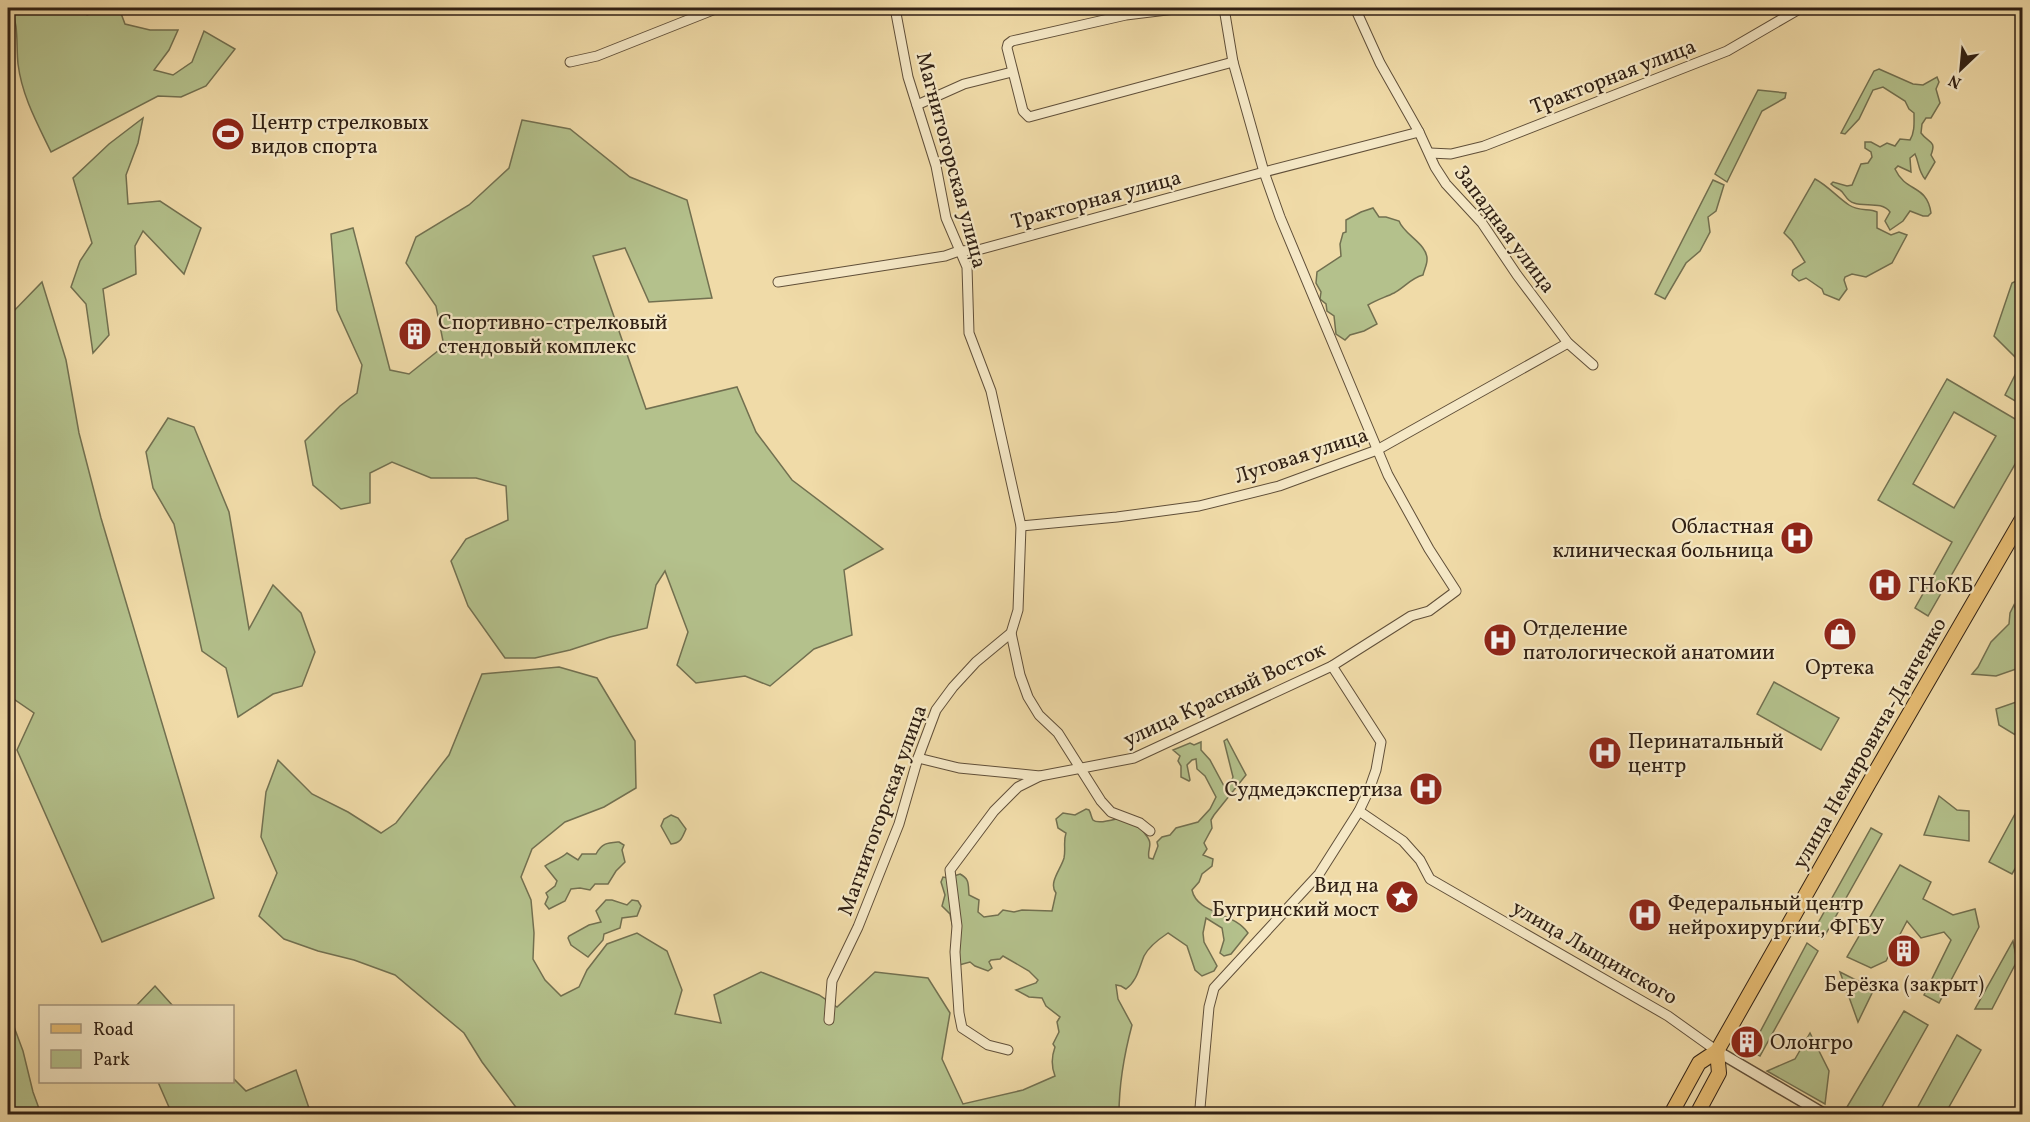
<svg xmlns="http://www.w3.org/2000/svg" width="2030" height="1122" font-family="Vollkorn,serif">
	<rect width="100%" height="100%" fill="#f0dba8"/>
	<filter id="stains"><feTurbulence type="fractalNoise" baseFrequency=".00333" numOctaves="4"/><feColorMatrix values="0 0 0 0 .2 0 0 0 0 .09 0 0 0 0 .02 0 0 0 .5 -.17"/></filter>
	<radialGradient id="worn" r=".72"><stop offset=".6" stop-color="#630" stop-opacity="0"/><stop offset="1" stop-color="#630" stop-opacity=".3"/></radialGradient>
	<g fill="#b4c18c" stroke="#727050" stroke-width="1.5" fill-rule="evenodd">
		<path d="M11,8H81L87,15L108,8H119L125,24L150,30H178L169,50L154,70L173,75L192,62L204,31L235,49L206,86L181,97L158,96L51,152C37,123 22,96 18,64C16,44 19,26 11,8Z"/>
		<path d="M1879,69L1913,84L1923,85L1937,77L1939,82L1936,89L1940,103L1931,118H1926L1922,124L1921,133C1928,143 1937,140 1931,155L1935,162L1925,179C1918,171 1919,162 1915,154L1910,158L1911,172L1898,166L1895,169C1906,193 1927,184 1931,213L1928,216H1923L1910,211L1903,221L1890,230L1885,221L1890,212C1882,201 1865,207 1854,203C1846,201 1845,193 1840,190C1837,188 1834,187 1831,184L1833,182L1847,186L1852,185L1861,164L1868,163L1872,157L1871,152L1865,148V142H1871L1880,147L1887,143L1895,146L1900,139L1910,140C1915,132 1914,122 1914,113L1909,109L1905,101L1883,87L1873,90L1859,119L1845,134L1841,133L1874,71Z"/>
		<path d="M1758,90L1786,93L1785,98L1762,111L1727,182L1715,174Z"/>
		<path d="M143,118L138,143L126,175L128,204L160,201L201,228L184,274L143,231L135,246L136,274L103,289L109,335L93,353L86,304L71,287L80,261L92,243L73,178L109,144Z"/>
		<path d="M522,120L570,129L630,177L687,200L712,298L649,302L625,248L593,256L646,409L737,387L756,432L792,480L883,549L844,570L852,635L814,649L770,686L745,676L696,683L677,665L688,632L665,571L656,585L647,628L610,637L570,650L535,658H505L468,606L451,561L466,539L508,520L506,486L476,478H431L392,462L370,473V503L341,509L313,485L305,441L340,406L357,393L362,365L337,310L331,234L353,228L390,370L409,374L444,346L436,306L406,263L416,237L469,205L509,168Z"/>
		<path d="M1815,179C1827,185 1837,197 1849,205C1859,212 1869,208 1877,212V228L1891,235L1899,232L1907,235L1892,263L1866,277L1852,274L1845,277L1844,280L1847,289L1839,300L1824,294L1822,289L1806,278L1799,281L1792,275L1793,270L1805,262L1792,241L1784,233Z"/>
		<path d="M1713,180L1724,185L1716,211L1708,217L1710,232L1700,251L1686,263L1665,299L1655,294Z"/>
		<path d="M1373,208L1379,217H1386L1399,221C1404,235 1428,244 1427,260C1427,265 1424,270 1423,275C1411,278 1405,287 1394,293C1386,297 1376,300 1368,305L1377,324L1364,331L1350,335L1345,340L1336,334L1334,316L1327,311L1326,304L1320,299L1321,292L1316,283L1317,272L1341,256L1340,244L1343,233L1346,232V220L1361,212Z"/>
		<path d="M2022,278V405L2005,395L2021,363L1994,336L2012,283Z"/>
		<path d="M42,282L66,360L79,433L101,518L214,898L102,942L17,750L34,713L8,695V317Z"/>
		<path d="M1947,379L2022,423V452L1928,616L1915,608L1952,542L1878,500ZM1954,412L1996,436L1954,508L1913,484Z"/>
		<path d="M168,418L194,427L229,512L249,629L273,585L301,613L315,652L302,686L273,694L238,717L226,668L202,651L174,524L153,488L146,452Z"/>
		<path d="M2014,605L2022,629V667L1996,676L1972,674L1978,667L1991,642L2009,624L2010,613Z"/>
		<path d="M559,667L597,678L635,741L636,788L604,807L565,822L532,849L521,877L531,900L534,933L533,959L545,980L561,996L579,987L587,970L607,944L637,933L667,951L682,990L675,1014L721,1023L714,995L761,972L819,995L837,1007L875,972L928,978L950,1013L942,1059L963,1104L1023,1090L1055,1076C1051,1066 1051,1058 1055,1047L1053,1044L1059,1032L1057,1022L1060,1017L1046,1006L1042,998L1029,997L1016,990L1036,983L1038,980L1029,971L1003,956L1000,959L991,960L989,962L992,968L988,971L975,966L970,962L959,965L952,923L950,914L942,906L945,895L941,882L943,877L948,878L960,874C970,879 968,885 969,895L979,900L978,912L984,917L998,915L1003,910L1014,912L1022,910L1052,911L1056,893C1048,883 1061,869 1064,858C1066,849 1063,842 1066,833L1058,828L1056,819L1063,813L1075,815L1086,809L1089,810C1091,813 1091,817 1093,820C1098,825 1115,819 1120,818L1142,829C1144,834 1147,835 1149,840C1152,845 1147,851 1149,858L1153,859L1158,846L1157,842L1162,837L1170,835L1176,828L1198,822L1210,809L1216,797L1205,776L1197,769L1196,759L1192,760L1187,765L1190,780L1189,781L1181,777V766L1178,761L1180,756L1173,750L1190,743L1194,745L1201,742V750L1210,760L1224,786L1231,782L1233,777L1224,741L1227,739L1246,775L1214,815L1211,820L1212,828L1204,843L1207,849L1203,855L1213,859L1212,866L1202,874L1199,882L1192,890C1197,914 1234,912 1248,933L1231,954L1224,956L1220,953L1224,940L1222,928L1206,918L1203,933L1204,942L1217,966L1214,971L1202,976L1195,970L1187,946L1168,933C1159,939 1149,946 1144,956C1139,968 1137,981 1126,989L1121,986L1116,985L1118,999L1132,1025C1124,1055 1119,1084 1119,1114H521L482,1062L464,1033L395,975L354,960L318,951L284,939L259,916L277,873L261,837L266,792L278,760L312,794L348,812L381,833L396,823L449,755L482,674Z"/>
		<path d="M1774,682L1839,718L1821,750L1757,714Z"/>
		<path d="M2022,700V739L1999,725L1996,709Z"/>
		<path d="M1939,796L1957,810L1969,811V841L1924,835Z"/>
		<path d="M2022,801V857L2012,874L1989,862Z"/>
		<path d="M671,815L678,818L686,829C682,838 681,843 671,844L661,826L664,819Z"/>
		<path d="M1871,828L1882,834L1823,939L1813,932Z"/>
		<path d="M619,842L624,845L622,850L625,862L616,871L608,884H595L590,890L580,888L571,889L565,901L549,909L545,904L548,897L546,893L555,886L557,881L545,866C552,861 561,859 567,853L578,860L582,854H596C602,843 607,843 619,842Z"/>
		<path d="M1900,865L1931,882L1923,899L1953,915L1975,909L1979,927L1939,1003L1924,995L1951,940L1944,932L1921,938L1907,921L1886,961L1871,968L1847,957Z"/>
		<path d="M606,900H612L627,905L632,900L638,901L641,906L637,916L622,918L620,928L604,934L603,940L588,957L571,945L568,938L569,936L589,925L601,922L596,911Z"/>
		<path d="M2013,941L2017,961L1992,1009H1975Z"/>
		<path d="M1807,943L1818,951L1760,1056L1750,1051Z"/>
		<path d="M1840,972L1874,989L1858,1022Z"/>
		<path d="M155,986L173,1006H136Z"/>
		<path d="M1904,1011L1928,1025L1878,1114H1847L1844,1112Z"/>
		<path d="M8,1015L10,1016L23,1051L33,1092L41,1114H8Z"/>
		<path d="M1810,1033L1829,1071L1825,1104L1767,1071L1795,1059Z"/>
		<path d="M1957,1035L1981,1050L1945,1114H1914Z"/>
		<path d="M296,1070L311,1114H172L158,1082H232L233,1078L246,1091Z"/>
	</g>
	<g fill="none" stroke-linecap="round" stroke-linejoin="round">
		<defs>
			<g id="minor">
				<path d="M1183,8L1126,15L1012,41L1008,44L1007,48L1023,111L1029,117L1233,62"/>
				<path d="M1355,8L1380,63L1419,132L1435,167L1446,184L1482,223L1517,275L1568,343L1593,365"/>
				<path d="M570,62L597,56L718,8"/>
				<path d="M917,105L964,84L1012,72"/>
				<path d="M1430,153L1451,154L1484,146L1727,51L1801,8"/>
				<path d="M778,282L945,256L959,251L978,250L1264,172L1419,132"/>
				<path d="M1021,526L1117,517L1199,506L1279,486L1377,450L1568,343"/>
				<path d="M1011,633L1020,675L1028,697L1039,715L1058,733L1101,801L1111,812L1140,823L1150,831"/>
				<path d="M918,758L959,768L1040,776L1134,758L1332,666L1411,616L1429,611L1456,591L1429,549L1388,475L1280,217L1264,172L1233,62L1224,8"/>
				<path d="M1359,811L1403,841L1420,860L1430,879L1668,1016L1717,1051"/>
				<path d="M829,1020L832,981L858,927L899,824L918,758L936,710L953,687L976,662L1011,633L1018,610L1021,526L991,391L969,333L967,267L946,218L936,166L908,77L895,8"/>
				<path d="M1008,1050L988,1045L962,1028L959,1013L955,952L957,926L950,870L994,811L1018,787L1040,776"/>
				<path d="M1200,1108L1209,1007L1214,988L1319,874L1359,811L1369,790L1376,770L1381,742L1332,666"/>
			</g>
			<path id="tertiary" d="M1717,1051L1824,1114"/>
			<g id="primary">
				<path d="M1671,1114L1699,1063L1717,1051L1869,783L2022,519"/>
				<path d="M1697,1114L1719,1073L1717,1051"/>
			</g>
		</defs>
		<use href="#minor" stroke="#604f39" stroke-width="11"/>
		<use href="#tertiary" stroke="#604f39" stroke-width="13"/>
		<use href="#primary" stroke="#302014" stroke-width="16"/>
		<use href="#minor" stroke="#f5e8c6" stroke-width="9"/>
		<use href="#tertiary" stroke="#f5e8c6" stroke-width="10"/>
		<use href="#primary" stroke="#e8be74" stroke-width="14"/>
	</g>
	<defs>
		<symbol id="stadium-disc" viewBox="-11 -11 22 22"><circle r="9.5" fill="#8f2418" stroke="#f5e8c6"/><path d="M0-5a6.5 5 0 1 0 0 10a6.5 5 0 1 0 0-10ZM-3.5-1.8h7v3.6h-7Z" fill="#fff"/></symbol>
		<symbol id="building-disc" viewBox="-11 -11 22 22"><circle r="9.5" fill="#8f2418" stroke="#f5e8c6"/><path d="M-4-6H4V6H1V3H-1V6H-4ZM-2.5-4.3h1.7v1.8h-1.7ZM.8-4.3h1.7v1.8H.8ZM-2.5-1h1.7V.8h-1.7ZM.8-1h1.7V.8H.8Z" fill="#fff"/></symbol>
		<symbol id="hospital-disc" viewBox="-11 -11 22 22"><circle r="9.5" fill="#8f2418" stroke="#f5e8c6"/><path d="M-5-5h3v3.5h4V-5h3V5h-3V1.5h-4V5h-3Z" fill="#fff"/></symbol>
		<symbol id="shop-disc" viewBox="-11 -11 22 22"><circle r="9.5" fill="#8f2418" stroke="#f5e8c6"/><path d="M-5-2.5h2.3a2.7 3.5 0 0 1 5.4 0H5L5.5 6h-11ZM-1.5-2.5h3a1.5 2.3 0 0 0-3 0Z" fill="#fff"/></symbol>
		<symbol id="sight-disc" viewBox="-11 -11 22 22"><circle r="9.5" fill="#8f2418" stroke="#f5e8c6"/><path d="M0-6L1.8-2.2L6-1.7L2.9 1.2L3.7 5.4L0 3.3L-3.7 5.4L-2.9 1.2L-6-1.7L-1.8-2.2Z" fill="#fff"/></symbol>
	</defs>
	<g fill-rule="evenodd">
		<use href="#stadium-disc" x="209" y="115" width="38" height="38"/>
		<use href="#building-disc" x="396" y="315" width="38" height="38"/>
		<use href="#hospital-disc" x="1778" y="519" width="38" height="38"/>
		<use href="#hospital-disc" x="1866" y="566" width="38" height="38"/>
		<use href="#shop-disc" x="1821" y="615" width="38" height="38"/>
		<use href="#hospital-disc" x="1481" y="621" width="38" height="38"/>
		<use href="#hospital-disc" x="1586" y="734" width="38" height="38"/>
		<use href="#hospital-disc" x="1407" y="770" width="38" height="38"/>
		<use href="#sight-disc" x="1383" y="878" width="38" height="38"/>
		<use href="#hospital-disc" x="1626" y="896" width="38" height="38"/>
		<use href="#building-disc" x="1885" y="932" width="38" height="38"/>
		<use href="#building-disc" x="1728" y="1023" width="38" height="38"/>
	</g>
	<g text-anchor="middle" stroke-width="4.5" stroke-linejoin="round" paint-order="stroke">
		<g font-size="21" fill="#302014" stroke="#f5e8c6">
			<text transform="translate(1613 76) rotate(-21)" y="7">Тракторная улица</text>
			<text transform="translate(952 160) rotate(75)" y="7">Магнитогорская улица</text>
			<text transform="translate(1096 199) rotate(-15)" y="7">Тракторная улица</text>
			<text transform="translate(1505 229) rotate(53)" y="7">Западная улица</text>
			<text transform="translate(1301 455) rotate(-18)" y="7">Луговая улица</text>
			<text transform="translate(1224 694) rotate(-25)" y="7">улица Красный Восток</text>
			<text transform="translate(1869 743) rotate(-60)" y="7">улица Немировича-Данченко</text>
			<text transform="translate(882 810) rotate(-70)" y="7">Магнитогорская улица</text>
			<text transform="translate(1595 952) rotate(30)" y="7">улица Лыщинского</text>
		</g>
		<g font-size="21" fill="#302014" stroke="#f5e8c6" text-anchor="start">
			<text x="251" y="129">Центр стрелковых<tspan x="251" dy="24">видов спорта</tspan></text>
			<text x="438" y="329">Спортивно-стрелковый<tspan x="438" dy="24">стендовый комплекс</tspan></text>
			<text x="1774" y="533" text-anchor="end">Областная<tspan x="1774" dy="24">клиническая больница</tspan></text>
			<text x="1908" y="592">ГНоКБ</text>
			<text x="1523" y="635">Отделение<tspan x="1523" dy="24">патологической анатомии</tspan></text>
			<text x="1840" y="674" text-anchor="middle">Ортека</text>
			<text x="1628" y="748">Перинатальный<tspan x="1628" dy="24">центр</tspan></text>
			<text x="1403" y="796" text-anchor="end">Судмедэкспертиза</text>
			<text x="1379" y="892" text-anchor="end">Вид на<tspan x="1379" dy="24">Бугринский мост</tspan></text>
			<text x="1668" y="910">Федеральный центр<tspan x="1668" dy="24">нейрохирургии, ФГБУ</tspan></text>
			<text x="1904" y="991" text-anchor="middle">Берёзка (закрыт)</text>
			<text x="1770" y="1049">Олонгро</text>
		</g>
	</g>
	<rect width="2030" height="1122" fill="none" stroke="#f0dba8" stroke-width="30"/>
	<rect x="9" y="9" width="2012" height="1104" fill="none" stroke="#302014" stroke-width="3"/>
	<rect x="15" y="15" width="2000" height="1092" fill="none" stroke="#302014" stroke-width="1.5"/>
	<rect x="39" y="1005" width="195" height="78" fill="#f5e8c6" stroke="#a6987f" stroke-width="1.5"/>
	<rect x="51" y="1024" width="30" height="9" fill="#e8be74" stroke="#a6987f" stroke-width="1.5"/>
	<text x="93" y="1035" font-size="18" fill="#302014">Road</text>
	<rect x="51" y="1050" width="30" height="18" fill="#b4c18c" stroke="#a6987f" stroke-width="1.5"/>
	<text x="93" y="1065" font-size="18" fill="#302014">Park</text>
	<g transform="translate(1961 69) rotate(206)" stroke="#f5e8c6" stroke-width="4.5" paint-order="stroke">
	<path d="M0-4.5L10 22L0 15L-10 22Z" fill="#302014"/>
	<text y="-9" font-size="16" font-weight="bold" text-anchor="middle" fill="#302014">N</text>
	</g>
	<rect width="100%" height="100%" filter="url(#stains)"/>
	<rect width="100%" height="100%" fill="url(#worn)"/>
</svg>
